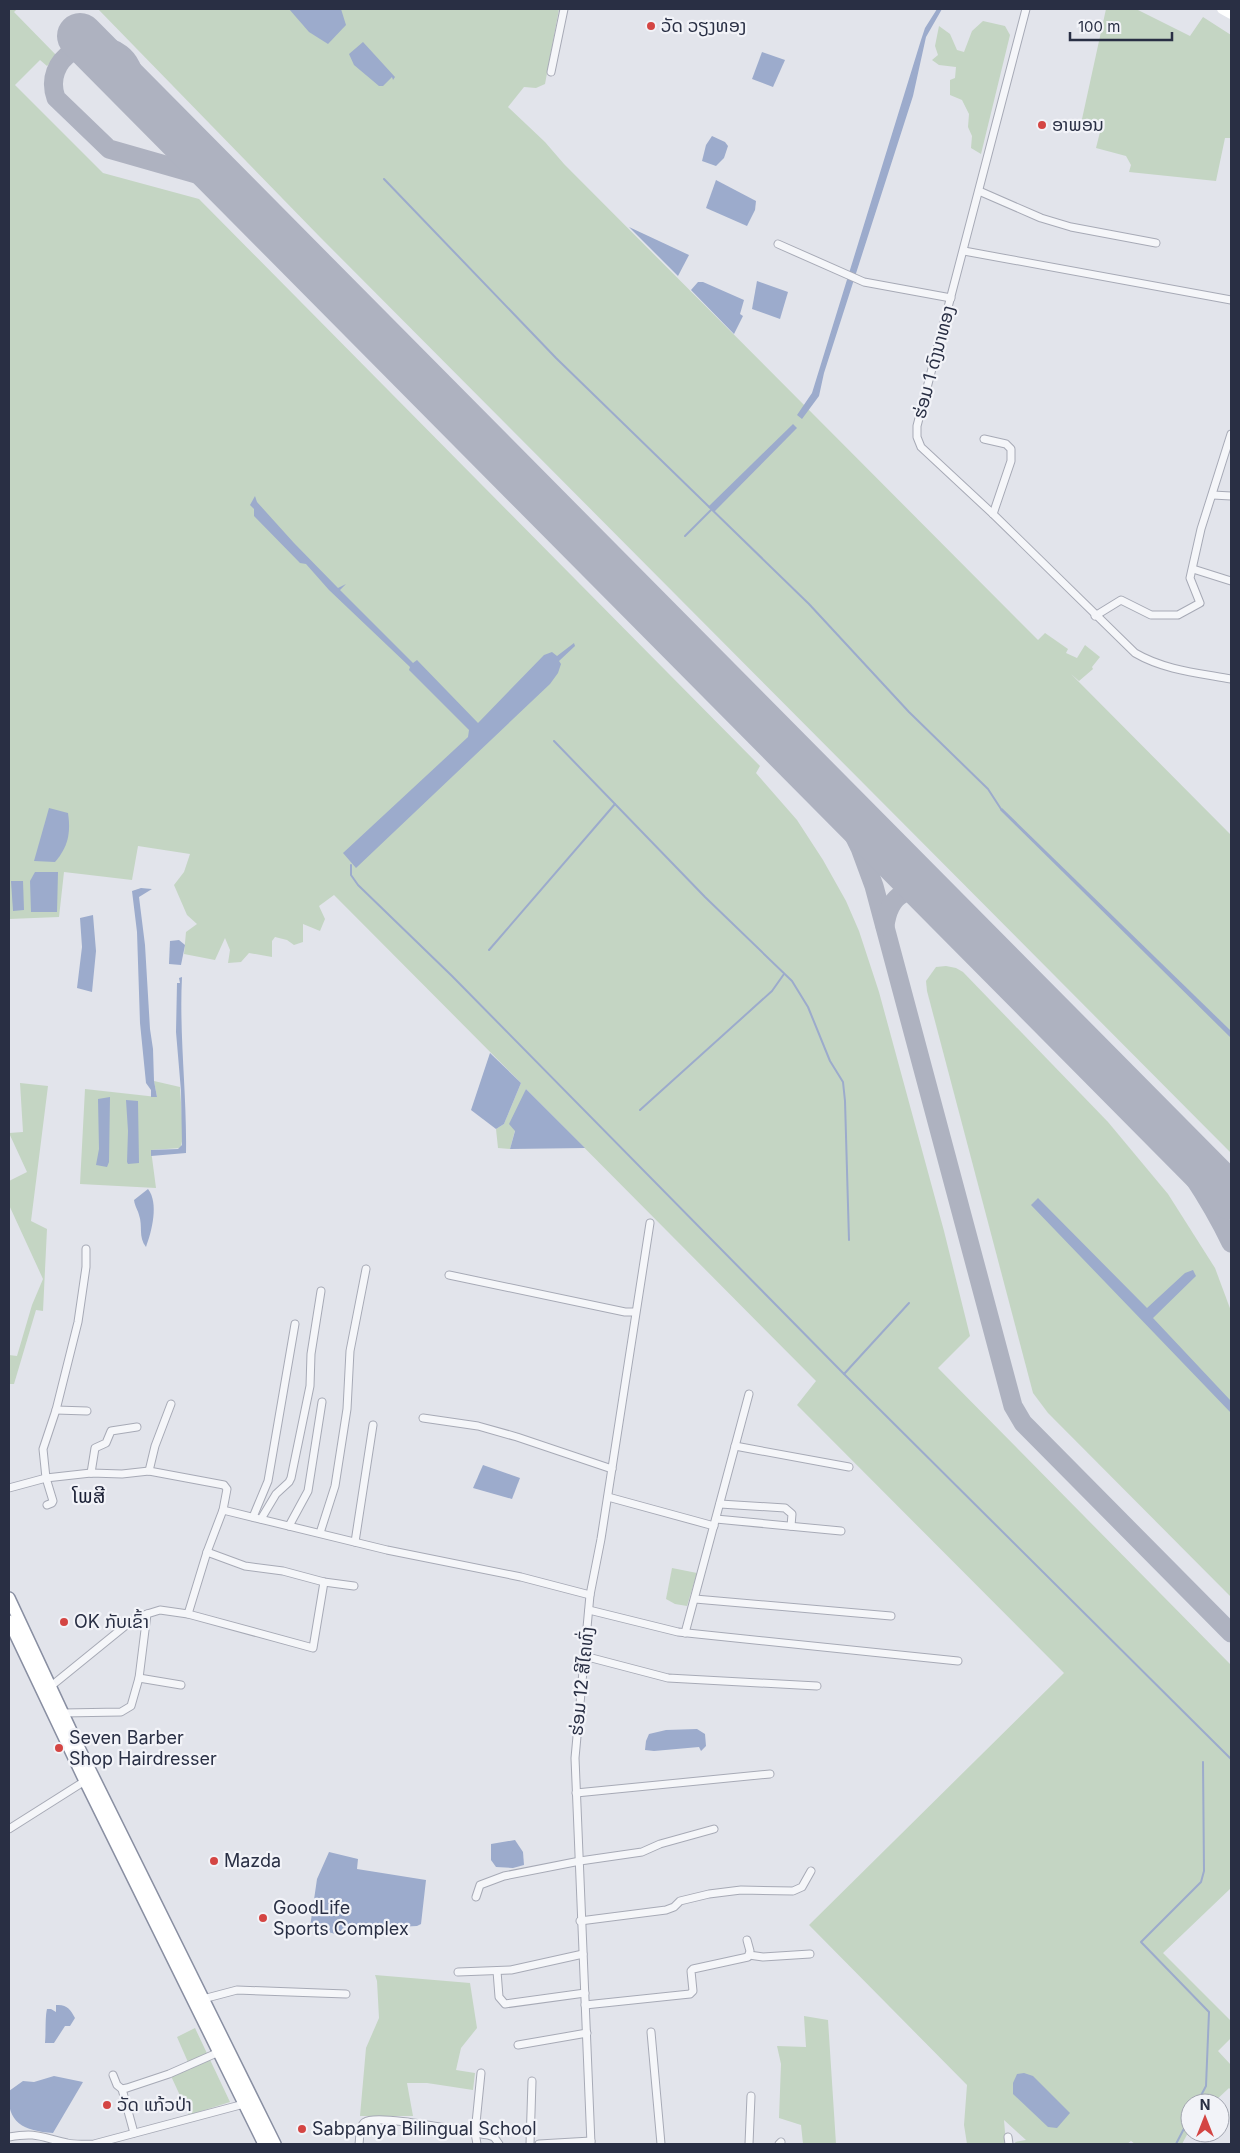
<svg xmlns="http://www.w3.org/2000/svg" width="1240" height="2153" font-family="Inter,'Noto Sans Lao',sans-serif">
	<rect width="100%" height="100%" fill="#e2e4eb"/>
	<g fill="#c4d5c3">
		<path d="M9,9H17L14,12L57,56L47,66L40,60L15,85L103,173L199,199L760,766L756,773L797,820L823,860L846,901L859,931L879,992L944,1231L970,1336L938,1368L1231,1665V1888L1163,1953L1231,2021V2038L1218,2051L1231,2065V2090L1229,2088L1213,2103H1190V2129L1182,2144H1135L1131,2141L1127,2144H1016L1015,2142L1026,2140L1004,2120L1006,2144H967L964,2125L967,2085L809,1925L1064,1673L797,1405L816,1381L526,1089L510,1149L498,1148L496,1129L504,1124L521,1083L334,895L319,906L325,919L320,931L303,924V942L294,945L287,940L275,937L272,941V957L249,953L241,962L228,963L230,950L225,938L215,960L184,954L186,932L197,924L187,915L174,885L184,872L190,854L138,846L132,880L64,872L59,917L9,919Z"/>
		<path d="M98,9H559L545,84L536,88L524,87L508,107L545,142L564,164L1038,640L1045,633L1068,649L1066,653L1077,658L1085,645L1100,657L1092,667L1093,669L1079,681L1071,674L1231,835V1153L318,235Z"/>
		<path d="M1106,9H1136L1190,36L1203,17L1231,35V138H1225L1216,181L1129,172L1131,165L1126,156L1096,148L1102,124L1082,119Z"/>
		<path d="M983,21L1005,26L1010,35L981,154L971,148L972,136L968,127L969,114L962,100L950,95V80L955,78L956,67L939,65L932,60L938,55L935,46L939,26L950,34L957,50L964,52L972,31Z"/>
		<path d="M946,966L956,968L963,972L1108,1122L1168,1194L1215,1268L1231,1311V1597L1048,1413L1033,1393L927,991L926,981L936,967Z"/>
		<path d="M154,1081L180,1087L183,1134L181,1148L151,1150L156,1188L80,1184L85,1089L157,1097Z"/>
		<path d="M20,1083L48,1086L31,1221L47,1229L43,1311L36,1310L14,1384H9V1355L17,1356L32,1305L43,1279L9,1205V1181L27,1172L9,1133L23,1132Z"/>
		<path d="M672,1568L697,1573L687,1606L675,1604L666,1599Z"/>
		<path d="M375,1975L470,1983L477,2028L461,2048L456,2070L475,2073L473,2090L427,2083H407L413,2116H360L366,2048L379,2018L377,1981Z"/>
		<path d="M804,2016L828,2020L836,2144H803L801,2125L779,2118L781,2064L777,2046L806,2047Z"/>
		<path d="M195,2028L230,2102L189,2115L171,2076L191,2069L177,2037Z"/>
	</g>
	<g fill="#9cabcc">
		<path d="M289,9H341L346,25L328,44L309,32Z"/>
		<path d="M937,9H942L926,37L913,96L824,373L819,396L802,419L797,415L812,393L921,40L925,28Z"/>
		<path d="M363,42L395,77L393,80L392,77L383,86H379L354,65L349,54Z"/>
		<path d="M762,52L785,60L773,87L752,79Z"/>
		<path d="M712,136L725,142L728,146L724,158L716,166L702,161L706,145Z"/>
		<path d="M716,180L756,201L755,210L747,226L706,208Z"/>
		<path d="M629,227L689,255L678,276Z"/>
		<path d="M757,281L788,292L780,319L752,309Z"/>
		<path d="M698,282H703L744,300L740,314L743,316L734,334L691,290Z"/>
		<path d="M793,424L797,428L714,512L708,507Z"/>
		<path d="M255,496L257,502L294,543L338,588L346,584L340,590L413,663L417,660L478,723L544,655L552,652L557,656L574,643L575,646L559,661L561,664L558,673L550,684L356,868L343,853L468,737L469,730L409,670L410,667L329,590L306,564L300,563L254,516V509L250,505Z"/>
		<path d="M49,808L68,813C71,833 68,847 55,862L34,861Z"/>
		<path d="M1002,808L1231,1031V1038L1000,810Z"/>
		<path d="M35,872H58L57,912H31L30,881Z"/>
		<path d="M11,881H23L24,910L13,911Z"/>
		<path d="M141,888L152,889L139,897L145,945L150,1029L153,1049L154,1081L157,1097H151V1090L146,1083L140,1023L137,932L132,891Z"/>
		<path d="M93,915L96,951L92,992L77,988L82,947L80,918Z"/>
		<path d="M179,940L185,945L181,965L169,964L170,941Z"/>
		<path d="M182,977C179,1035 187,1094 186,1153L151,1156V1150L178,1149L182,1145L181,1091L176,1032L177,983H180L179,978Z"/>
		<path d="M490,1053L521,1083L504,1124L496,1129L471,1110Z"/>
		<path d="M526,1089L585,1148L510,1149L515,1131L509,1124Z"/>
		<path d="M110,1097L109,1162L107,1167L96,1165L99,1149L98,1099Z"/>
		<path d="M126,1100L138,1101L139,1163L128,1164L127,1162L128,1131Z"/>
		<path d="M148,1189C159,1203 152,1231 146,1247C138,1237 143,1226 139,1215C138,1210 135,1207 134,1200Z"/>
		<path d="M1038,1198L1147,1308L1185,1273L1193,1270L1196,1276L1153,1318L1231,1401V1413L1031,1205Z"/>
		<path d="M483,1465L520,1478L512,1499L473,1488Z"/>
		<path d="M697,1729L705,1734L706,1746L701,1751L699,1747L654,1751L645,1750L646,1741L649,1734L666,1730Z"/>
		<path d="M515,1840L523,1852L524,1865L513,1868L496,1867L491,1860V1844Z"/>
		<path d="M329,1852L358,1859L357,1869L426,1880L421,1924L417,1926L359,1929L355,1924L342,1929L339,1935L310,1927L317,1879Z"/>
		<path d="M56,2005C67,2004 71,2010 75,2018L70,2026H65L54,2043H45C46,2033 45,2017 47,2009H51L56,2012Z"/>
		<path d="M1024,2073L1033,2076L1070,2113L1057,2128L1048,2127L1013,2094V2083L1017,2074Z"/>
		<path d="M54,2076L83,2082L53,2133C24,2131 6,2123 9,2091L23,2081L34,2082Z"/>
	</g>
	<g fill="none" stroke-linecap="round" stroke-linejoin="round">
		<g stroke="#9cabcc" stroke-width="2">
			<path d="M384,179L556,358L809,604L909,712L988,789L1001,809"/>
			<path d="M685,536L711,510"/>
			<path d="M554,741L705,897L792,981L808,1007L830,1061L843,1082L845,1101L849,1240"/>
			<path d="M351,865V875L358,885L452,976L844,1374L1231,1759"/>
			<path d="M489,950L615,804"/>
			<path d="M640,1110L772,991L784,974"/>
			<path d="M844,1374L909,1303"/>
			<path d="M1197,2103L1206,2086L1209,2012L1141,1942L1201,1882L1204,1871L1203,1762"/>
			<path d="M1176,2144L1190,2117"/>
		</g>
		<g stroke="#aeb2c0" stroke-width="19">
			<path d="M145,102C135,87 136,65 121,54C89,30 42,59 56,98L109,149L214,179L227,187L257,214"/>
			<path d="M835,797L860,848L874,886L1013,1406L1023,1423L1231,1633"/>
			<path d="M885,926C889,895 909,881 937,900"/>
			<path d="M1145,1110C1178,1153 1208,1195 1231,1243"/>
		</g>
		<path stroke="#aeb2c0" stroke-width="46" d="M80,36L1231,1197"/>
		<defs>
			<g id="minor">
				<path d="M1026,9L917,426V437L921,447L993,514L1135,653C1164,670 1198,673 1231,679"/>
				<path d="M551,72L564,9"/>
				<path d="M979,191L1041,218L1071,227L1156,243"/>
				<path d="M778,244L864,282L951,298"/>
				<path d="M964,251L1231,300"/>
				<path d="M984,439L1006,444L1011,449V461L993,514"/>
				<path d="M1213,495L1231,496"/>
				<path d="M1193,569L1231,581"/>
				<path d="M1095,616L1121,600L1151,615H1178L1200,603L1190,578L1201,529L1231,434"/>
				<path d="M449,1275L625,1312H635"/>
				<path d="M56,1410L87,1411"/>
				<path d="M423,1418L478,1426L517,1437L612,1469"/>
				<path d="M735,1446L849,1467"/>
				<path d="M149,1471L155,1446L171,1404"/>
				<path d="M91,1473L95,1448L106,1443L111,1431L137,1427"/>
				<path d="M9,1488L46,1478L91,1473L122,1474L149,1471L224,1485L227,1489L223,1510L207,1552L188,1614L160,1610L147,1614L139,1678L131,1706L121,1712L63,1713"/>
				<path d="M608,1497L714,1526"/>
				<path d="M720,1504L785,1508L792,1514L791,1526"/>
				<path d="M47,1505L52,1503L53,1501L46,1478L43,1449L56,1410L78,1322L86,1267V1249"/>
				<path d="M223,1510L387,1550L521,1577L590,1595"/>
				<path d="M253,1517L268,1481L295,1324"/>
				<path d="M261,1519L276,1494L289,1482L291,1478L310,1386L311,1354L321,1291"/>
				<path d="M716,1519L841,1531"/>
				<path d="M289,1526L308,1491L322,1402"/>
				<path d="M320,1533L335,1486L347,1409L350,1351L366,1269"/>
				<path d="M355,1542L373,1425"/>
				<path d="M207,1552L245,1566L283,1571L324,1582L354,1586"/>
				<path d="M695,1599L891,1616"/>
				<path d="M589,1610L678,1632L958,1661"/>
				<path d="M188,1614L313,1648L324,1582"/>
				<path d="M685,1633L749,1394"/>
				<path d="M584,1656L668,1678L817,1686"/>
				<path d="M139,1678L181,1685"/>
				<path d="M50,1687L130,1622L147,1614"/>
				<path d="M576,1793L770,1774"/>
				<path d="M9,1829L88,1779"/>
				<path d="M476,1897L480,1885L504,1876L580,1861L642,1852L660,1844L714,1829"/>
				<path d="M580,1921L666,1910L674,1907L680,1901L709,1894L741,1890L793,1891L802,1887L811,1871"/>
				<path d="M749,1955L763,1957L810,1954"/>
				<path d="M497,1971L499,1997L505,2004L585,1993"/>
				<path d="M458,1972L511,1970L583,1954"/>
				<path d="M203,1999L237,1990L346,1994"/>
				<path d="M585,2005L690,1994L693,1991L691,1971L693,1969L748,1957L750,1951L747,1940"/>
				<path d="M651,2032L661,2144"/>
				<path d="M518,2045L587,2033"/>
				<path d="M113,2075L117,2085L122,2089L127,2088L169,2074L219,2052"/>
				<path d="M122,2089L134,2133"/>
				<path d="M9,2137C37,2132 40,2137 67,2143C75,2145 85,2144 94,2144L244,2104"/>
				<path d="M1008,2137L1009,2144"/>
				<path d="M359,2144C360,2138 359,2126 365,2122C377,2113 468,2133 488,2135L494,2137L499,2144"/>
				<path d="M477,2144L475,2133L481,2073"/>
				<path d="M530,2144L532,2081"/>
				<path d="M539,2144L591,2141"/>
				<path d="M591,2144L575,1758L590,1595L601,1539L650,1223"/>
				<path d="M749,2144L751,2096"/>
				<path d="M779,2144L781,2142"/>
			</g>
			<g id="trunk">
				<path d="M9,1598L79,1748L275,2144"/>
				<path d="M9,1621L85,1781L264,2144"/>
			</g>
		</defs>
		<use href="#minor" stroke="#a7aab6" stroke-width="9"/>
		<use href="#trunk" stroke="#898fa2" stroke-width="14"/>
		<use href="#minor" stroke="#f5f6f9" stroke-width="7"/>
		<path stroke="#fff" stroke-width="10" d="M1222,9L1231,14"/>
		<use href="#trunk" stroke="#fff" stroke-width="11"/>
	</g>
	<g fill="#d44543" stroke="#f2f3f8" stroke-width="2">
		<circle cx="651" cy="26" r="5"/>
		<circle cx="1042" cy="125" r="5"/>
		<circle cx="64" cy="1622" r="5"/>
		<circle cx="59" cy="1748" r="5"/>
		<circle cx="214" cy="1861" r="5"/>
		<circle cx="263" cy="1918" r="5"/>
		<circle cx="107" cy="2105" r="5"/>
		<circle cx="302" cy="2129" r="5"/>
	</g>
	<g text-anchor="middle" stroke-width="4.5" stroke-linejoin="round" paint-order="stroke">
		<g font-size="18" fill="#292f44" stroke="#f2f3f8" text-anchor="start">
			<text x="661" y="32">ວັດ ວຽງທອງ</text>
			<text x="1052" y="131">ອາພອນ</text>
			<text x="74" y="1628">OK ກັບເຂົ້າ</text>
			<text x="69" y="1744">Seven Barber<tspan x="69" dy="21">Shop Hairdresser</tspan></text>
			<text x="224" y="1867">Mazda</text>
			<text x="273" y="1914">GoodLife<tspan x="273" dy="21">Sports Complex</tspan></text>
			<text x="117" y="2111">ວັດ ແກ້ວປ່າ</text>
			<text x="312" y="2135">Sabpanya Bilingual School</text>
		</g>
		<g font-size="18" fill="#292f44" stroke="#f2f3f8">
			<text transform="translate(934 362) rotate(-75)" y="6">ຮ່ອມ 1 ດົງນາທອງ</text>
			<text transform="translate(582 1681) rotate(-84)" y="6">ຮ່ອມ 12 ສີໄຄທົ່ງ</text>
		</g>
		<g font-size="20" fill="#1b2035" stroke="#f2f3f8">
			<text x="89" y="1503">ໂພສີ</text>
		</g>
	</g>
	<rect width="1240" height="2153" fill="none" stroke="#292f44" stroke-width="20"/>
	<g transform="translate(1205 2118)"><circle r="24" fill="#f2f3f8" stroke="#a2a5b0"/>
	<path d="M0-4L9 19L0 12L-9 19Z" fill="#d44543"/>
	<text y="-8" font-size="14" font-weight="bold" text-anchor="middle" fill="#292f44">N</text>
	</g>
	<path d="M1070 32v8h102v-8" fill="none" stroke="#292f44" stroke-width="2.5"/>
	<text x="1078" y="32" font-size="15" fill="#292f44" stroke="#f2f3f8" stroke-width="4" paint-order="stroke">100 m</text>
</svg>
